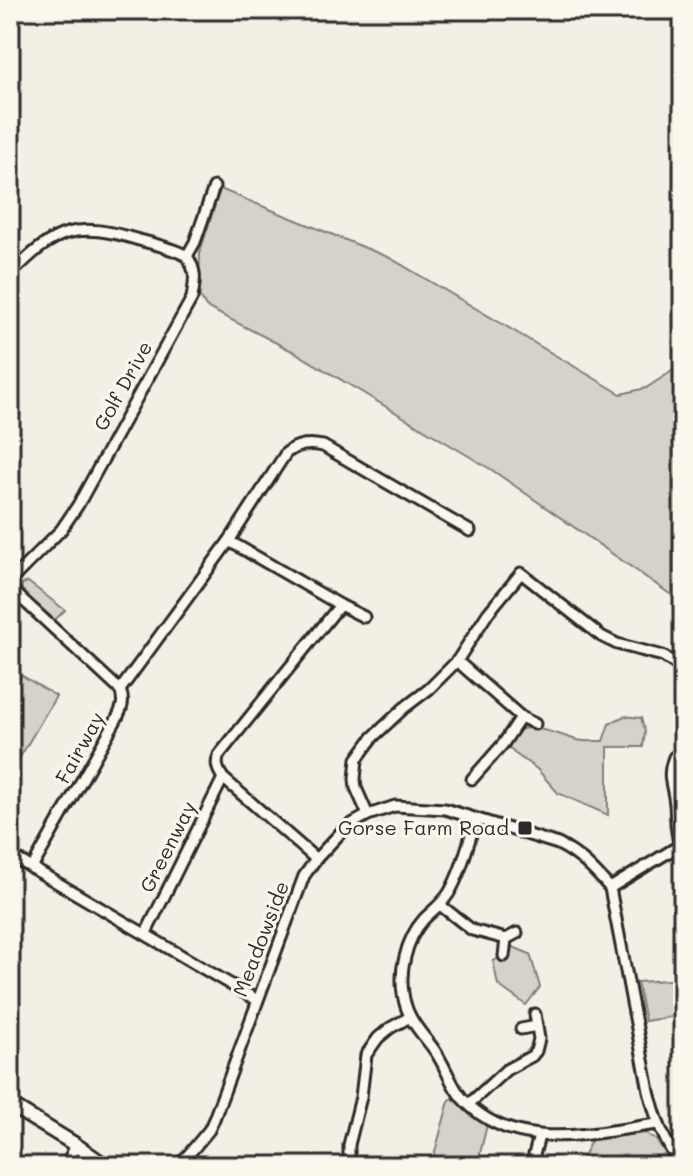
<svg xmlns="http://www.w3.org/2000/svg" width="693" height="1176" font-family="Mali,sans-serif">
	<rect width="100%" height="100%" fill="#f3efe4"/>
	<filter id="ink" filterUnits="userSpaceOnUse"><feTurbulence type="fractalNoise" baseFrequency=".0125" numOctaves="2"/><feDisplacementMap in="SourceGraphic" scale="16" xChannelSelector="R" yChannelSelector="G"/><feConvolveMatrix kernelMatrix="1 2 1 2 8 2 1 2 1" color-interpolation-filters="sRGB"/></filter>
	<g filter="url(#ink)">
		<g fill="#d5d2c9" stroke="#807e7a" stroke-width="2">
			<path d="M220,189L390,258L621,394L646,388L683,364V603L492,470L296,353L206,307L199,295L200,252Z"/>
			<path d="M28,582L65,610L55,620L21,591L22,584Z"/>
			<path d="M21,675L56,696L16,764L10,760V693Z"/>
			<path d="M624,716L641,718L645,732L643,747H608V815L558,793L537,769L514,753L508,746C510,742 510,738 513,734C528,720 562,736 577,740C585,742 595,741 603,741L609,724Z"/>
			<path d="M513,947L530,954L540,987L526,1005L498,985L493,961L504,956Z"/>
			<path d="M683,979V1015L645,1021L637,982Z"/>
			<path d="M452,1098L473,1116L487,1125L477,1166H431L449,1101Z"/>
			<path d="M646,1133L656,1140L675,1166H578L592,1139Z"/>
		</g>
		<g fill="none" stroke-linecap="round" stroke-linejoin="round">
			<defs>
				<g id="minor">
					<path d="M187,256L195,242L214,187"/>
					<path d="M10,275C56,228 76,221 139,240C155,244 172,248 187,256"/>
					<path d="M229,541L340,605L364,617"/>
					<path d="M10,581L61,530L78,505L192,298C195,280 197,272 187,256"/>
					<path d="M10,588L120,690C125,701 122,709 116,720L32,868"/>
					<path d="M457,661L521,717L535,724"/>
					<path d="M120,690L229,541L286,453C298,444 308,443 323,446L470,531"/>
					<path d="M472,779L503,744L521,717"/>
					<path d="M368,815L356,788L355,779L357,759L373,737L404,708L429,689L457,661L488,613L521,573L601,636L617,644L663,656L677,665L683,677"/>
					<path d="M476,819C468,843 462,871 449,893C442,904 433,910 424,919C415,929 408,944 405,957C400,975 401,999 410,1016C416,1029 427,1039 435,1051C445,1065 451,1085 462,1098C513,1155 592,1133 657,1124"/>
					<path d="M680,845C675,831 676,818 675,804C673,783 666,779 674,757L683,752"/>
					<path d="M10,855L257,1000"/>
					<path d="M316,859L223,778C218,770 215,764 219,755L340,605"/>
					<path d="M610,888L682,844"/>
					<path d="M440,905L472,930L506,939"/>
					<path d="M146,933L223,778"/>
					<path d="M504,956L506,939L517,933"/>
					<path d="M521,1029L537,1026"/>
					<path d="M469,1104L506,1070L532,1056L536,1051L539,1039L535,1014"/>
					<path d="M66,1166L76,1145"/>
					<path d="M179,1166L209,1130L214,1119L304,876L316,859L346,827L368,815L395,806L445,809L558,844C580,855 594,870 610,888L649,1091C656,1119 664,1143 682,1166"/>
					<path d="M352,1166L349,1157V1145L361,1097L366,1055L378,1038L390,1028L410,1017"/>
					<path d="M531,1166L539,1136"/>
				</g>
				<path id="major" d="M10,1105L76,1145L106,1166"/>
			</defs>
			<use href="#minor" stroke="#2b2b2b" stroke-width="15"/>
			<use href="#major" stroke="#2b2b2b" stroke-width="18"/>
			<use href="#minor" stroke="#fbf7ec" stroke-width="9"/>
			<use href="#major" stroke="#fbf7ec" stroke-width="12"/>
		</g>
	</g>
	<rect fill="#2b2b2b" stroke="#fbf7ec" stroke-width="3" x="517" y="820" width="16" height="16" rx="4"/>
	<g text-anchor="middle" stroke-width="6" stroke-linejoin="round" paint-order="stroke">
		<g font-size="20" fill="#2b2b2b" stroke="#fbf7ec">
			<text transform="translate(123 386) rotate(-61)" y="7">Golf Drive</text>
			<text transform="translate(80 748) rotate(-61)" y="7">Fairway</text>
			<text transform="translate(168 847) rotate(-63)" y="7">Greenway</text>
			<text transform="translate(261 939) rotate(-69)" y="7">Meadowside</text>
		</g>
		<g font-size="20" fill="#2b2b2b" stroke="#fbf7ec" text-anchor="end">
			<text x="509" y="835">Gorse Farm Road</text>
		</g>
	</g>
	<rect width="693" height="1176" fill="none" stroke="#fbf7ec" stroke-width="40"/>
	<rect x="20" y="20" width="653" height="1136" fill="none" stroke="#2b2b2b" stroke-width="3" filter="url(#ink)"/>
</svg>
